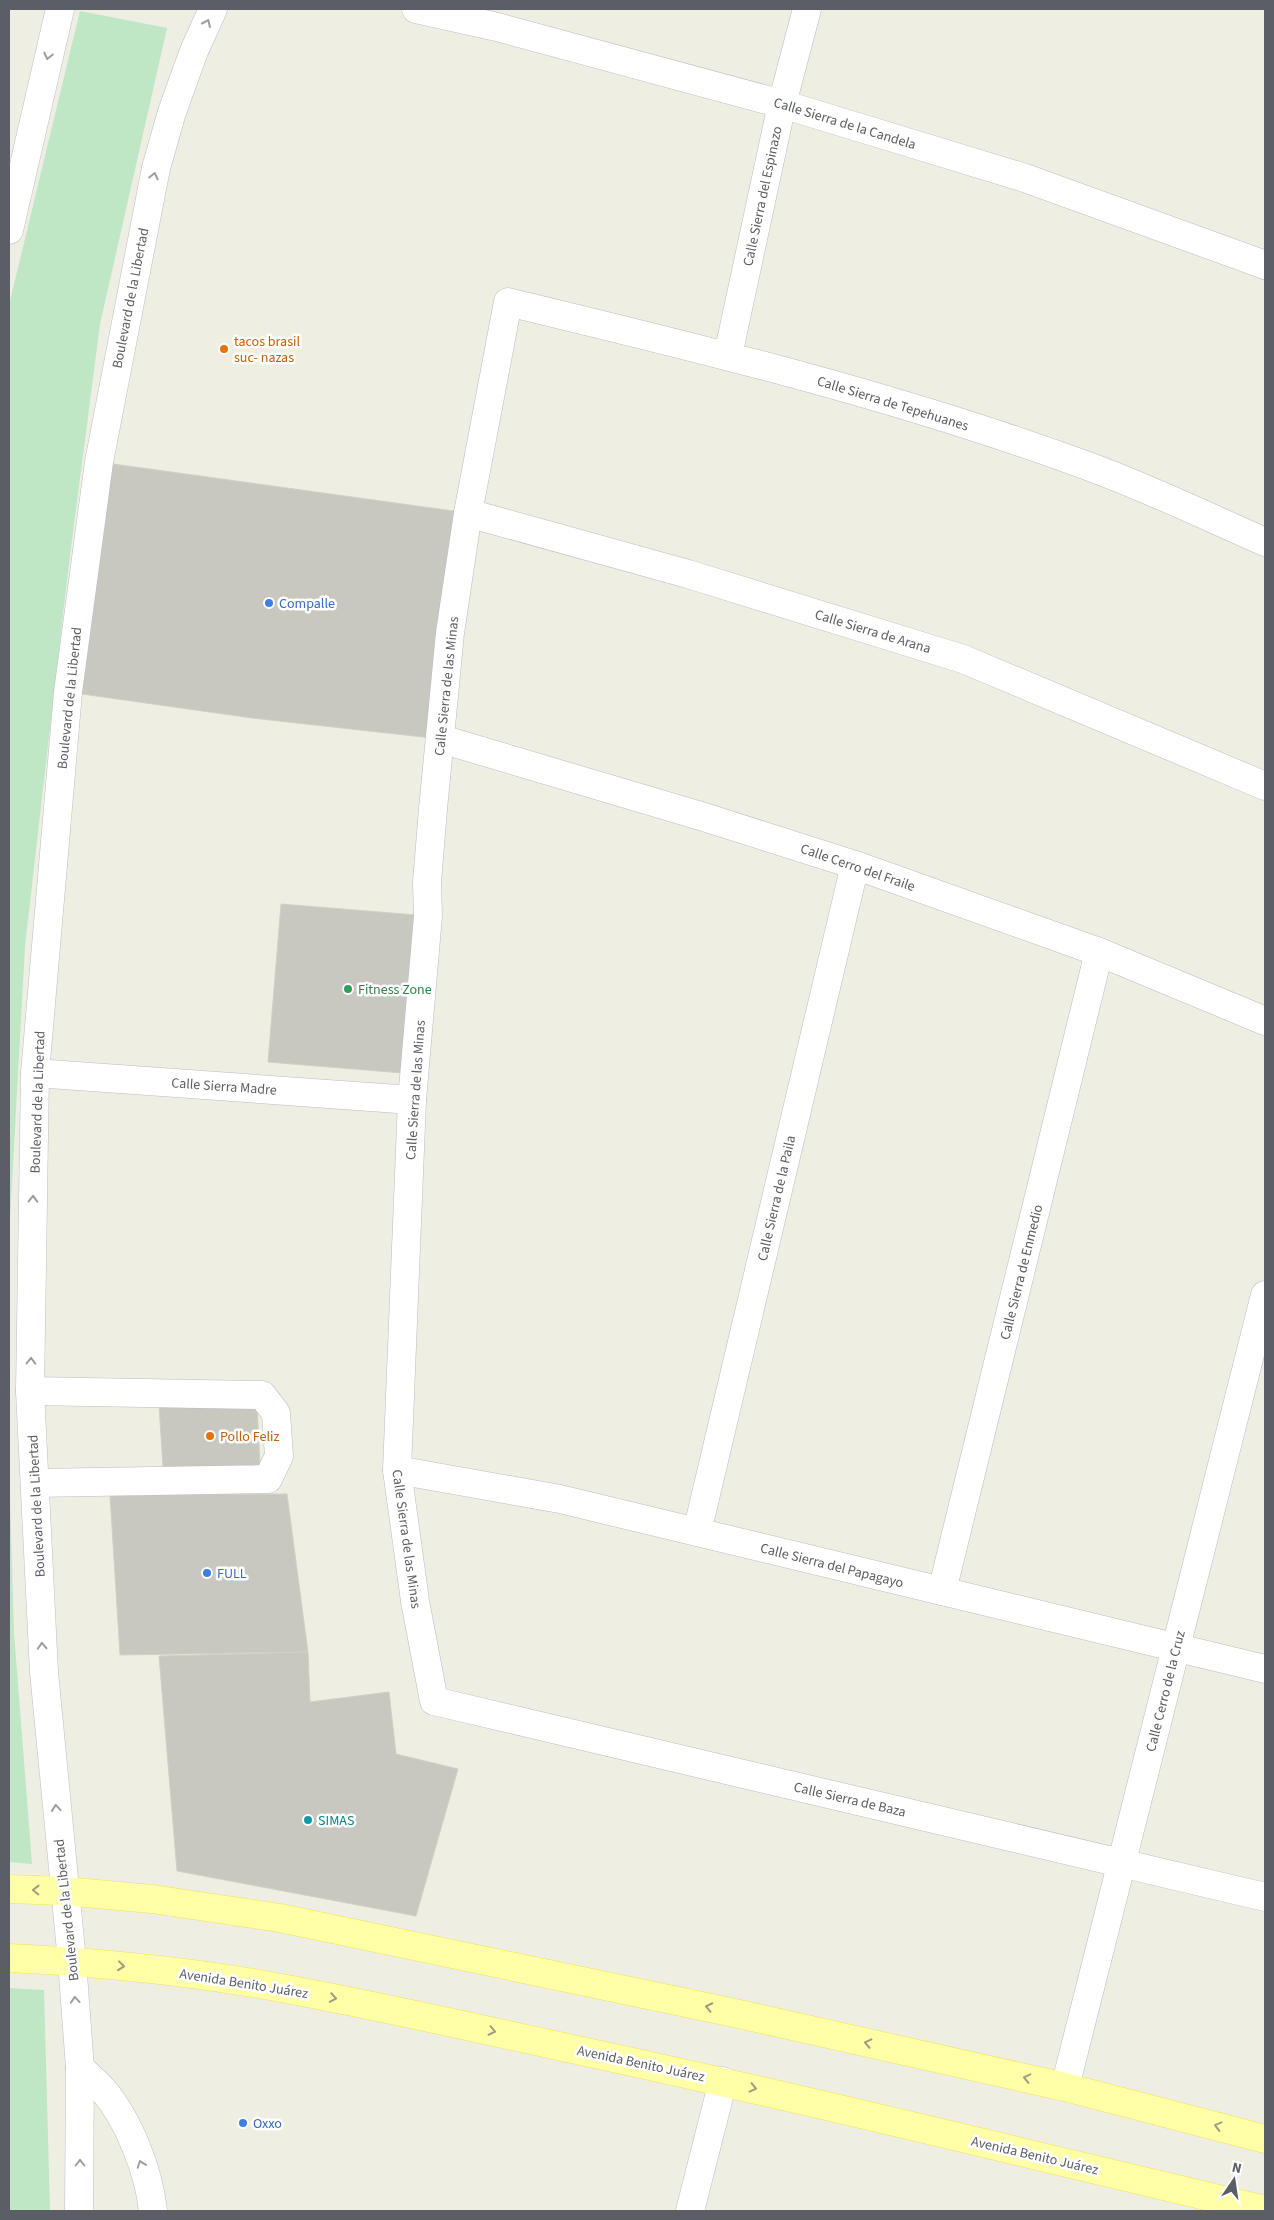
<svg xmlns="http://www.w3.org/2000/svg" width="1274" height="2220" font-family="'Source Sans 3',sans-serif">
	<rect width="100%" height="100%" fill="#eeeee3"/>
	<g fill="#bfe6c5">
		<path d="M80,11L167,28L100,324L68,571L25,946L9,1238V305Z"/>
		<path d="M9,1461L14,1633L32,1864L9,1862Z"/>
		<path d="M9,1988L44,1990L50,2211H9Z"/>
	</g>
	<g fill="#c9c8c0" stroke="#d3d0c1">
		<path d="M99,462L468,513L441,739L252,718L68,692Z"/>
		<path d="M281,904L428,916L415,1074L268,1062Z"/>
		<path d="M159,1405H257L260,1466L163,1467Z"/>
		<path d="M287,1494L308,1652L120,1655L110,1495Z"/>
		<path d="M308,1652L310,1702L389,1692L396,1754L458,1769L416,1916L177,1871L159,1656Z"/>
	</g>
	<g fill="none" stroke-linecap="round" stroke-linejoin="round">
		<defs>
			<g id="street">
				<path d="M728,355L782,104L807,9"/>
				<path d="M468,513L688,574L963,659L1265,786"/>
				<path d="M1265,542C1206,516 1146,487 1085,465C897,396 703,349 508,302L468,513L450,633L433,809L427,882L428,916L412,1100L397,1470L415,1601L434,1701L1265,1897"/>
				<path d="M441,739L704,817L855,865L1099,952L1265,1021"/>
				<path d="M35,1073L412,1100"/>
				<path d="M30,1391L262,1395L276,1413L279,1456L268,1479L35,1483"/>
				<path d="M397,1470L560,1499L1265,1669"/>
				<path d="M697,1532L855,865"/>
				<path d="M942,1591L1099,952"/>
				<path d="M80,2068C88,2075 96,2082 103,2090C129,2120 149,2172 153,2211"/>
				<path d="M1065,2087L1265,1295"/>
				<path d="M690,2211L723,2081"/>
			</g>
			<g id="secondary">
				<path d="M416,9L497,27L782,104L1025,178L1265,265"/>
				<path d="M9,230L60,9"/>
				<path d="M79,2211L80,2068L72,1961L44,1672L30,1391L35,1073L68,692L99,462L156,168L172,112L194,51L213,9"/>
			</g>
			<g id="primary">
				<path d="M9,1889L64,1891L152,1899L280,1918L730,2012L1065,2087L1265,2139"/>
				<path d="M9,1958C93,1962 176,1970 259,1984C356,2001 453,2023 549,2044C789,2095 1027,2154 1265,2210"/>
			</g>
		</defs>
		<use href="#street" stroke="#bbbcc2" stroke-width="29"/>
		<use href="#secondary" stroke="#bcbec5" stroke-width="29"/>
		<use href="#primary" stroke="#f4e156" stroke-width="29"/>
		<use href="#street" stroke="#fff" stroke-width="28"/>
		<use href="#secondary" stroke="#fff" stroke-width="28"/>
		<use href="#primary" stroke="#ffffa7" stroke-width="28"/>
	</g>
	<defs><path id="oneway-chevron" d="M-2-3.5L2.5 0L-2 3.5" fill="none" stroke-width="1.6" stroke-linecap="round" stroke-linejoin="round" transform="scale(1.25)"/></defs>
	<g stroke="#9d9ea2">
		<use href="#oneway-chevron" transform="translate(207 23) rotate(-66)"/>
		<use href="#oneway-chevron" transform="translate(48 56) rotate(103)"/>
		<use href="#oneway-chevron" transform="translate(154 176) rotate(-77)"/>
		<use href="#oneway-chevron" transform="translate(33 1199) rotate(-89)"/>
		<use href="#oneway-chevron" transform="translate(31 1361) rotate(-89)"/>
		<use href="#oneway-chevron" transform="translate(42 1646) rotate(-93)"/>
		<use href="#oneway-chevron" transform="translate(56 1808) rotate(-95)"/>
		<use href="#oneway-chevron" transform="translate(75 2000) rotate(-94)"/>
		<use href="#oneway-chevron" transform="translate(80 2163) rotate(-90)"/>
		<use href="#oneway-chevron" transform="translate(141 2164) rotate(-109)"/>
	</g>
	<g stroke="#9d9e7f">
		<use href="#oneway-chevron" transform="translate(36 1890) rotate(-179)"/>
		<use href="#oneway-chevron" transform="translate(121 1966) rotate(6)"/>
		<use href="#oneway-chevron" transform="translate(333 1998) rotate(10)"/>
		<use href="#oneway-chevron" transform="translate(709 2007) rotate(-168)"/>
		<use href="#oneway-chevron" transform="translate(492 2031) rotate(12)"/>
		<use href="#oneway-chevron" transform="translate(868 2043) rotate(-167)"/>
		<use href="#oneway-chevron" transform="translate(1027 2078) rotate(-167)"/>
		<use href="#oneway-chevron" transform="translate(753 2088) rotate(13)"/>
		<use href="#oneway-chevron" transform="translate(1218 2126) rotate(-165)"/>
	</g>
	<g fill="#e8710a" stroke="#fff" stroke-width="2">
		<circle cx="224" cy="349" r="5"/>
		<circle cx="210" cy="1436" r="5"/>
	</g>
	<g fill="#3f7fe0" stroke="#fff" stroke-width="2">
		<circle cx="269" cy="603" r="5"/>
		<circle cx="207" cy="1573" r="5"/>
		<circle cx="243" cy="2123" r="5"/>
	</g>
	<circle fill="#2e9e5b" stroke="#fff" stroke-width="2" cx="348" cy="989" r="5"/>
	<circle fill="#0f9aa8" stroke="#fff" stroke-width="2" cx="308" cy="1820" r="5"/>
	<g text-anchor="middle" stroke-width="5" stroke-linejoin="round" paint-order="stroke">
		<g font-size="14" fill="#5b5e64" stroke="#fff">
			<text transform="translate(845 123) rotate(17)" y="5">Calle Sierra de la Candela</text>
			<text transform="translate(762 196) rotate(-78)" y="5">Calle Sierra del Espinazo</text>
			<text transform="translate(130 298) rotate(-79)" y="5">Boulevard de la Libertad</text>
			<text transform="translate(893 403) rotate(17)" y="5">Calle Sierra de Tepehuanes</text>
			<text transform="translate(873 631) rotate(17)" y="5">Calle Sierra de Arana</text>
			<text transform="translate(446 686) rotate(-84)" y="5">Calle Sierra de las Minas</text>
			<text transform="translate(69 698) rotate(-84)" y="5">Boulevard de la Libertad</text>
			<text transform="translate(858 867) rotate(19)" y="5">Calle Cerro del Fraile</text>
			<text transform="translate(224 1086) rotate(4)" y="5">Calle Sierra Madre</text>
			<text transform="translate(415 1090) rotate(-86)" y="5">Calle Sierra de las Minas</text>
			<text transform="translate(37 1102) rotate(-88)" y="5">Boulevard de la Libertad</text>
			<text transform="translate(776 1198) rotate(-77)" y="5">Calle Sierra de la Paila</text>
			<text transform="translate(1021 1272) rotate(-76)" y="5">Calle Sierra de Enmedio</text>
			<text transform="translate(36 1506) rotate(-93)" y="5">Boulevard de la Libertad</text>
			<text transform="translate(407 1539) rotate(82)" y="5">Calle Sierra de las Minas</text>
			<text transform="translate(832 1565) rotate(14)" y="5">Calle Sierra del Papagayo</text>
			<text transform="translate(1165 1691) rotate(-76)" y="5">Calle Cerro de la Cruz</text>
			<text transform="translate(850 1799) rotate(13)" y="5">Calle Sierra de Baza</text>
			<text transform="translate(66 1910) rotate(-96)" y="5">Boulevard de la Libertad</text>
			<text transform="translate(244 1983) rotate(9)" y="5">Avenida Benito Juárez</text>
			<text transform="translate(641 2063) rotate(12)" y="5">Avenida Benito Juárez</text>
			<text transform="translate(1035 2155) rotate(13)" y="5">Avenida Benito Juárez</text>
		</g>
		<g font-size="14" fill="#c56008" stroke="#fff" text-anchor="start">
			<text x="234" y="346">tacos brasil<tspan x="234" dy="16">suc- nazas</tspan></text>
			<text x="220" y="1441">Pollo Feliz</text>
		</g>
		<g font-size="14" fill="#366cbe" stroke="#fff" text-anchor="start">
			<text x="279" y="608">Compalle</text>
			<text x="217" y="1578">FULL</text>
			<text x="253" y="2128">Oxxo</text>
		</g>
		<g font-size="14" fill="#27864d" stroke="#fff" text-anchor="start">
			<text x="358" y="994">Fitness Zone</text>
		</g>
		<g font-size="14" fill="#0d838f" stroke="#fff" text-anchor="start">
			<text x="318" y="1825">SIMAS</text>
		</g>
	</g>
	<rect width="1274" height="2220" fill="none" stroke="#5b5e64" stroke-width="20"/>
	<g transform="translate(1234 2180) rotate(13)" stroke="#ffffff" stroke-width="4" paint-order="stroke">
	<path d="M0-4L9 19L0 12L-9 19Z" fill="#5b5e64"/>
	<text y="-8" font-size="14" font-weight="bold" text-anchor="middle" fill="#5b5e64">N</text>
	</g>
</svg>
